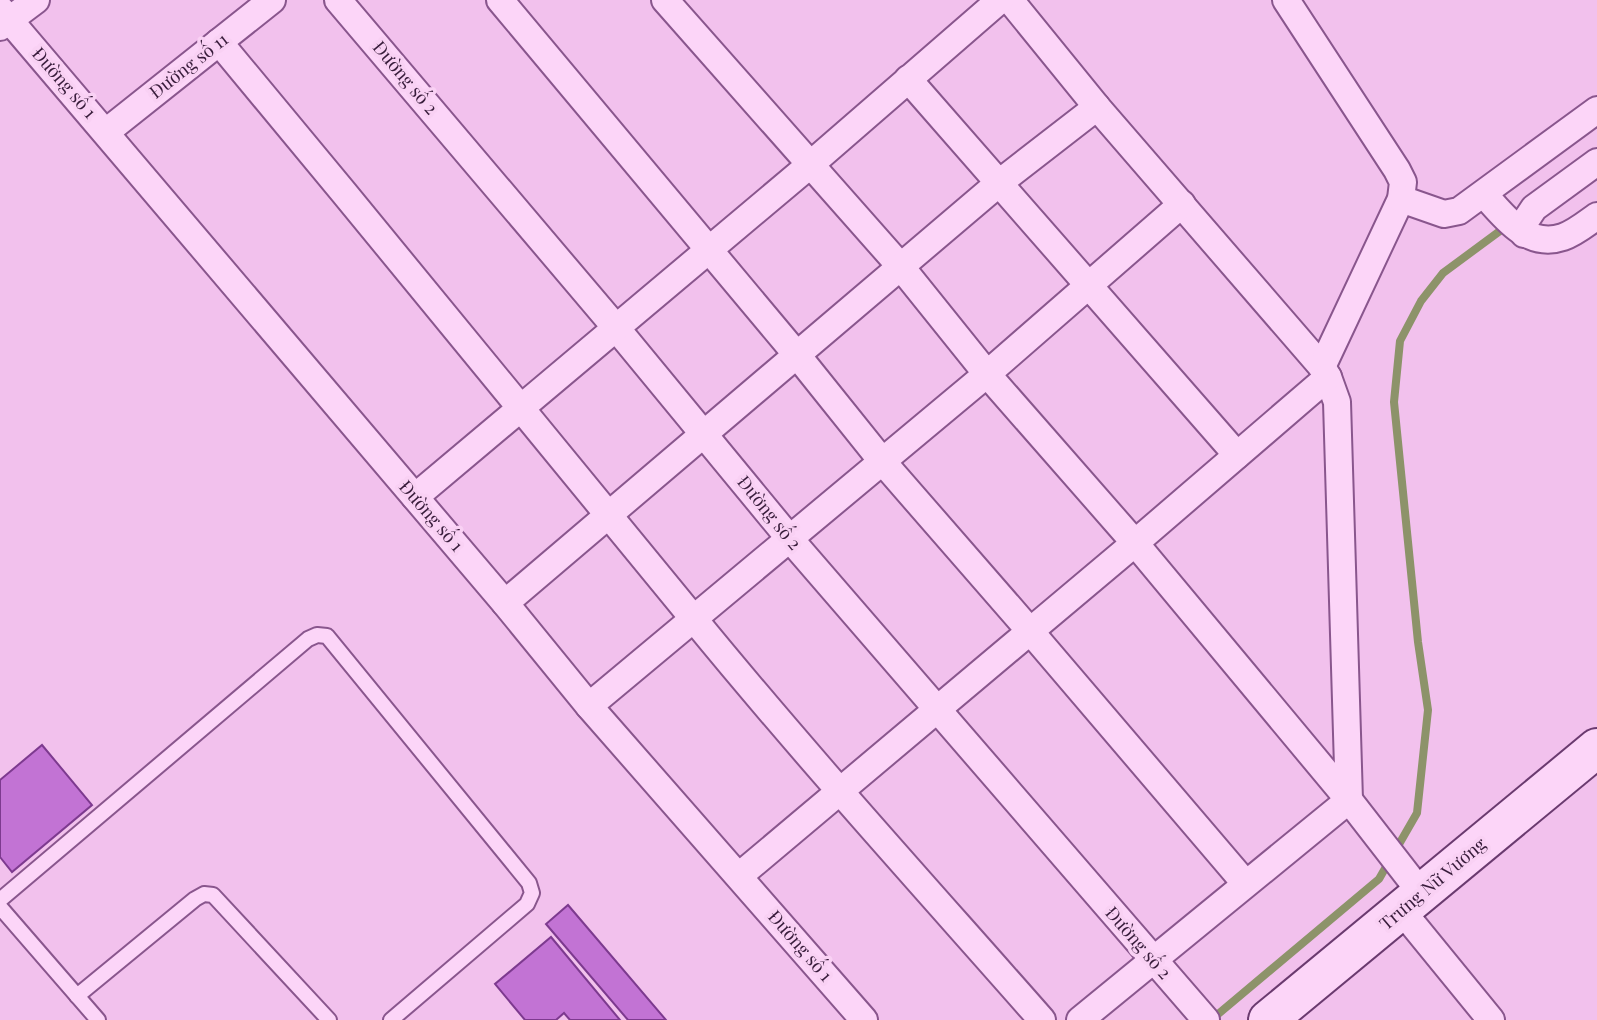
<svg xmlns="http://www.w3.org/2000/svg" width="1597" height="1020" font-family="'Playfair Display',serif">
	<rect width="100%" height="100%" fill="#f2c1ed"/>
	<g fill="none" stroke-linecap="round" stroke-linejoin="round">
		<path stroke="#8d936a" stroke-width="8" d="M1211,1020L1379,879L1417,813L1428,710L1418,642L1394,402L1400,341L1421,301L1443,273L1508,225"/>
	</g>
	<g fill="#c273d4" stroke="#7d3a8f" stroke-width="2">
		<path d="M42,745L92,805L12,872L0,857V780Z"/>
		<path d="M568,905L666,1020H628L546,924Z"/>
		<path d="M551,937L620,1020H570L564,1013L556,1020H525L495,984Z"/>
	</g>
	<g fill="none" stroke-linecap="round" stroke-linejoin="round">
		<defs>
			<g id="lane">
				<path d="M0,900L308,639L317,635L327,636L529,883L532,893L527,904L391,1020"/>
				<path d="M0,907L98,1020"/>
				<path d="M77,996L195,899L204,894L213,895L329,1020"/>
			</g>
			<g id="street">
				<path d="M338,0L617,329L790,539L1206,1020"/>
				<path d="M500,0L797,355L882,461L1030,631L1245,883"/>
				<path d="M665,0L901,267L987,374L1135,543L1349,800L1422,894"/>
				<path d="M1010,0L1097,107L1322,367L1328,377L1337,402L1349,800L1080,1020"/>
				<path d="M1286,0L1397,170L1403,182L1401,199L1322,367"/>
				<path d="M0,9L505,603L589,706L864,1020"/>
				<path d="M0,27L36,0"/>
				<path d="M219,42C378,233 535,425 693,618C805,755 925,887 1042,1020"/>
				<path d="M908,79L1237,455"/>
				<path d="M106,132L272,0"/>
				<path d="M1484,194C1504,217 1528,249 1563,237C1575,233 1587,223 1597,216"/>
				<path d="M1401,199L1444,214L1459,211L1597,110"/>
				<path d="M1524,234L1526,220L1534,208L1597,162"/>
				<path d="M415,497L811,164L1000,0"/>
				<path d="M505,603L999,183L1097,107"/>
				<path d="M589,706L987,374L1182,204"/>
				<path d="M739,876L1135,543L1328,377"/>
				<path d="M1402,911L1491,1020"/>
			</g>
			<path id="secondary" d="M1268,1020L1597,748"/>
		</defs>
		<use href="#lane" stroke="#89568d" stroke-width="18"/>
		<use href="#street" stroke="#89568d" stroke-width="30"/>
		<use href="#secondary" stroke="#6a3a6f" stroke-width="42"/>
		<use href="#lane" stroke="#fcd5f8" stroke-width="14"/>
		<use href="#street" stroke="#fcd5f8" stroke-width="26"/>
		<use href="#secondary" stroke="#fcd5f8" stroke-width="38"/>
	</g>
	<g text-anchor="middle" stroke-width="7" stroke-linejoin="round" paint-order="stroke">
		<g font-size="18" fill="#381c3b" stroke="#f9d1f4">
			<text transform="translate(189 66) rotate(-38)" y="6">Đường số 11</text>
			<text transform="translate(405 78) rotate(50)" y="6">Đường số 2</text>
			<text transform="translate(64 83) rotate(49)" y="6">Đường số 1</text>
			<text transform="translate(769 513) rotate(51)" y="6">Đường số 2</text>
			<text transform="translate(431 516) rotate(49)" y="6">Đường số 1</text>
			<text transform="translate(1433 884) rotate(-40)" y="6">Trưng Nữ Vương</text>
			<text transform="translate(1138 943) rotate(49)" y="6">Đường số 2</text>
			<text transform="translate(800 946) rotate(49)" y="6">Đường số 1</text>
		</g>
	</g>
</svg>
